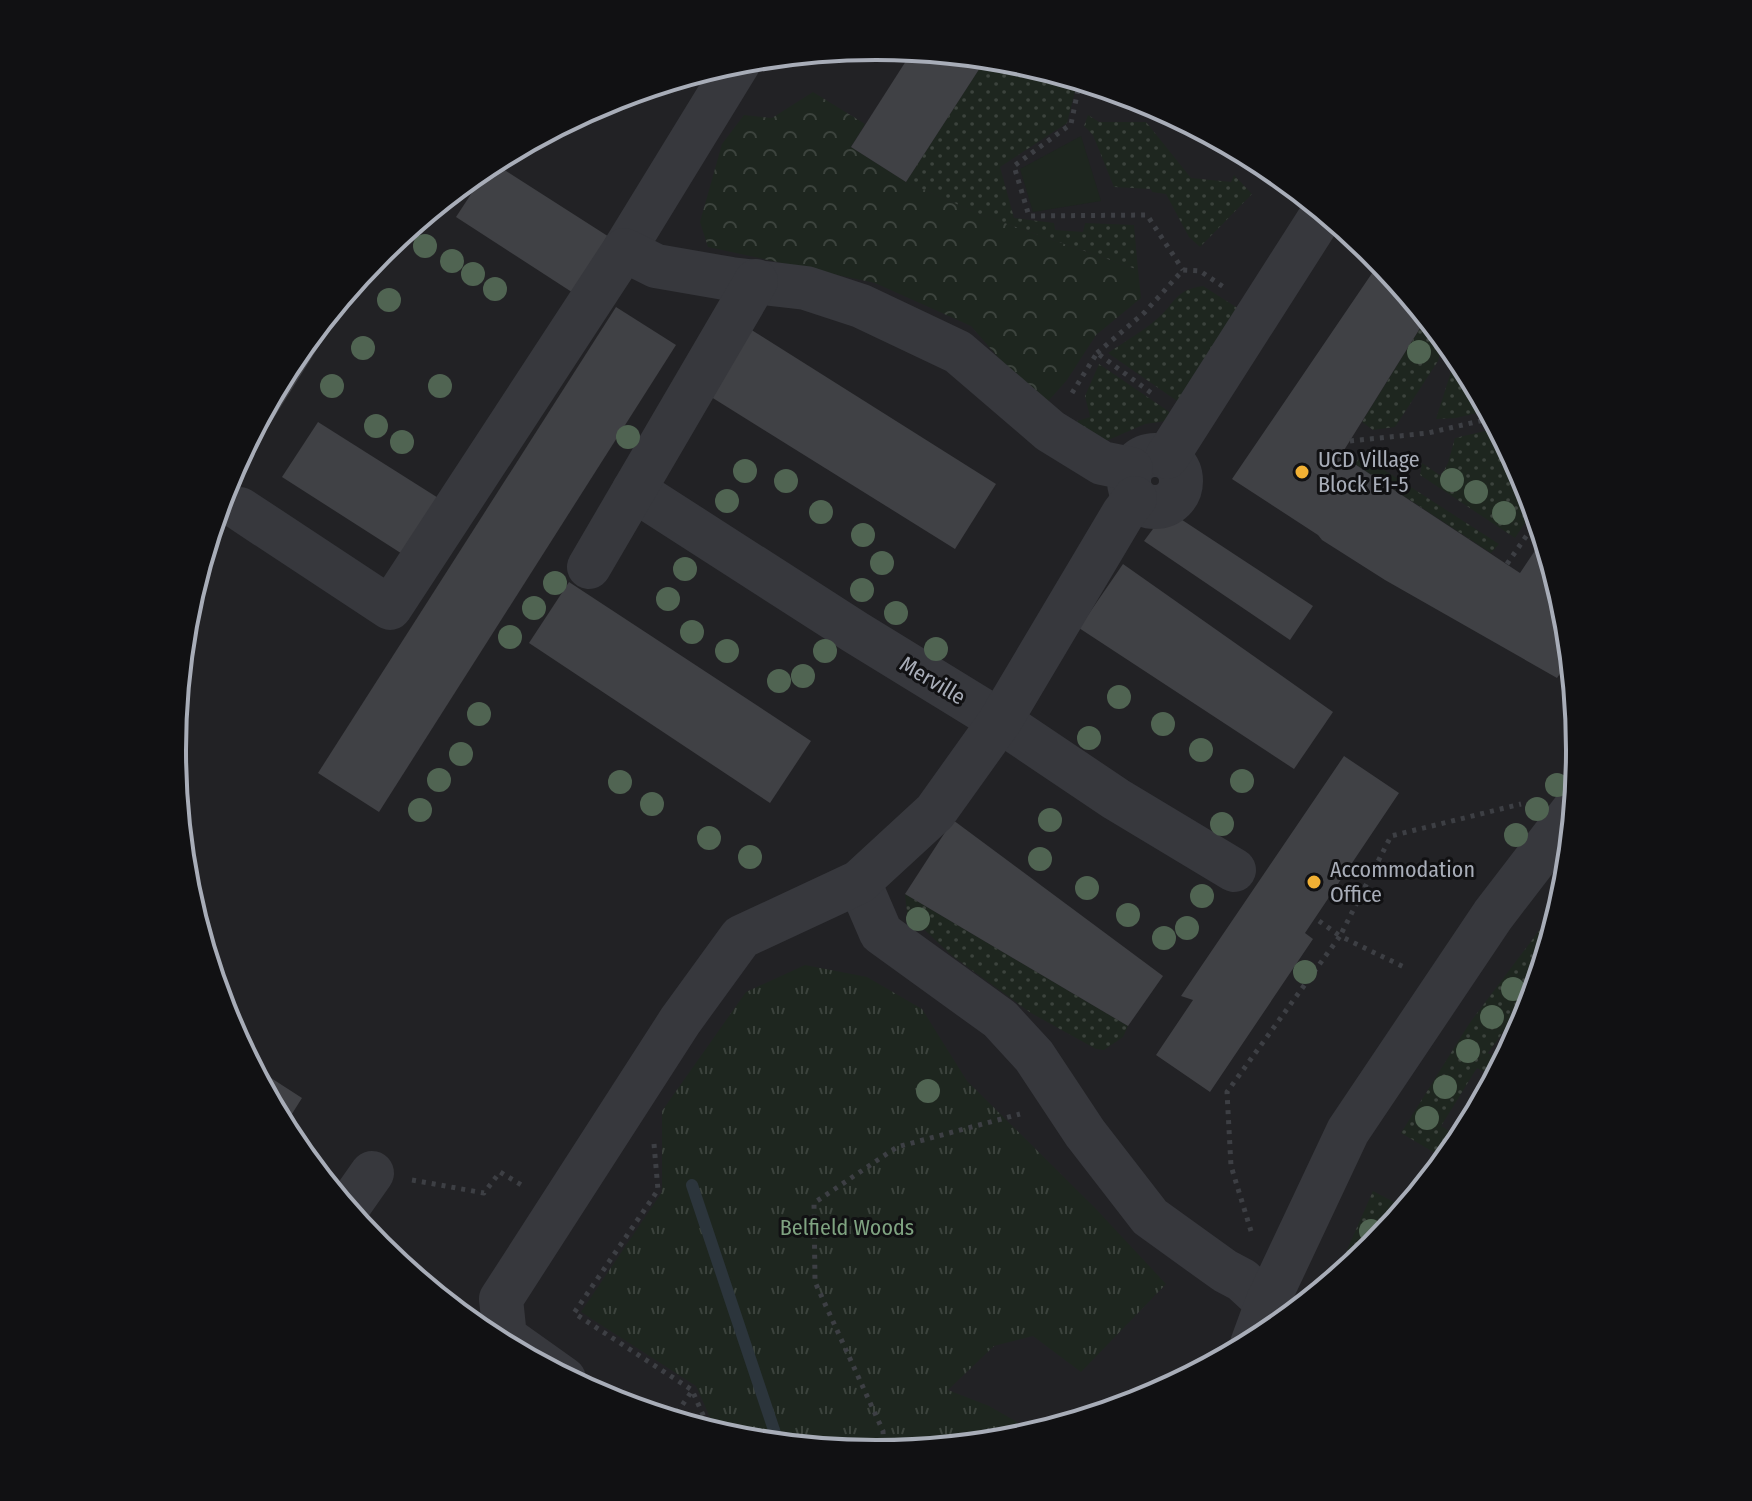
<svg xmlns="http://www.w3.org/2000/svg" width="1752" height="1501" font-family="'Fira Sans Condensed',sans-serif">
	<defs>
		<pattern id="grass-dots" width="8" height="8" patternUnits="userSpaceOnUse" patternTransform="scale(2)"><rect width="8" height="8" fill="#1e261f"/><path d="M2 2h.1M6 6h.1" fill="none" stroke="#3c433d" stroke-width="1.8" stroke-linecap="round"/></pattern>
		<pattern id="forest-crowns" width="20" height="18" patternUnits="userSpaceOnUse" patternTransform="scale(2)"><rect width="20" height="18" fill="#1e261f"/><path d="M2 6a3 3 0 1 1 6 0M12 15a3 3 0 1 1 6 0" fill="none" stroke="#3c433d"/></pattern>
		<pattern id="park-tufts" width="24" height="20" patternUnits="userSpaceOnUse" patternTransform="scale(2)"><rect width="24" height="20" fill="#1e261f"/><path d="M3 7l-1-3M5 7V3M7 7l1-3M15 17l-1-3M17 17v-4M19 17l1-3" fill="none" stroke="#3c433d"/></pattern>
	</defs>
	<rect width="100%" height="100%" fill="#161618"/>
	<circle fill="#222225" cx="876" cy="750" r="702"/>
	<g fill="url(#grass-dots)">
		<path d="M987,57L1014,60L1078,79L1067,123L1000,167L1014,218L1054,223L1055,230L1083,232L1085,223L1134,225L1138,270L979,214L906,182Z"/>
		<path d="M1088,115L1099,122H1146L1191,178L1231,182L1234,175L1252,194L1200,247L1189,237L1166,194L1152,192L1151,189L1114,187L1093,135L1084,126Z"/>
		<path d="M1203,286L1239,309L1180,403L1108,353C1124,342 1142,332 1157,319C1176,303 1174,290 1203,286Z"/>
		<path d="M1427,317L1444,338L1438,361L1395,427L1373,430L1362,422Z"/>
		<path d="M1457,353L1489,410L1456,418L1436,419Z"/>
		<path d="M1099,364L1171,413L1166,421L1145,424L1106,441L1089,435L1077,421L1090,417L1085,396Z"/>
		<path d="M1498,428L1527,481L1535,508L1515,538L1420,475L1422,463L1441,476L1448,463L1455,438Z"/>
		<path d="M1361,455L1499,544L1491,553L1355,464Z"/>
		<path d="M905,894L1128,1026L1123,1037L1104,1050L1096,1049L1031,1013L951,955L907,913Z"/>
		<path d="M1547,920L1555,926L1551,941L1535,963L1542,969L1538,984L1488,1053L1504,1063L1496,1078L1477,1068L1441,1126L1463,1139L1447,1160L1401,1133L1469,1024Z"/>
		<path d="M1373,1191L1407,1209L1398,1220L1394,1219C1381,1247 1355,1264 1332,1284Z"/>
	</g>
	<path fill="url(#forest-crowns)" d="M813,92L865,124L851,147L906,182L979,214L1138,270L1141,298L1096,335L1067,380L1042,408L971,326L875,283L708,247L700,222L722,144L744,115L772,118Z"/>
	<path fill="url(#park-tufts)" d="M805,965L867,977L922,1009L967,1081L1096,1209L1166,1284L1081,1372L1033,1336L994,1346L948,1390L989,1406L1038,1434L1013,1442L876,1455L738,1441L718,1435L696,1386L581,1312L662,1192V1111L746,992Z"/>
	<g fill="#1e261f">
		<path d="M1188,122L1268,165L1270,166L1264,175Z"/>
		<path d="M1081,136L1101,201L1033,212L1020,169Z"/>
	</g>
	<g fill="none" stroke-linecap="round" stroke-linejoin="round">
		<path stroke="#2c353c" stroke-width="12" d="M692,1185L779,1445"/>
	</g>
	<g fill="#404145">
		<path d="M913,50L987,57L906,182L851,147Z"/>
		<path d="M492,162L617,242L581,298L456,217Z"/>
		<path d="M1381,260L1427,317L1341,455L1520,573L1544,537L1567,614L1571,657L1557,678L1385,580L1322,540L1318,535L1232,479Z"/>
		<path d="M369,264L370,265L217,508L225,480L290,359Z"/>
		<path d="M616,307L676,345L379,812L318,773Z"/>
		<path d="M750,329L996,484L955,549L708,395Z"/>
		<path d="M318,422L443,501L407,557L282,477Z"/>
		<path d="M1167,510L1313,606L1290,640L1144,541Z"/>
		<path d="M1123,564L1333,712L1294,769L1079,628Z"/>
		<path d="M569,582L811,741L770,803L529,643Z"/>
		<path d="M1344,756L1399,793L1305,933L1313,939L1210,1092L1156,1055L1193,1000L1181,996Z"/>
		<path d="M953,820L1163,976L1128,1026L905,894Z"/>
		<path d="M248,1063L302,1098L283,1128L251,1068Z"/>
	</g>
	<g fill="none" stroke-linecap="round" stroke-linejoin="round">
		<g stroke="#3d3f44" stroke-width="5" stroke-dasharray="4 6" stroke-linecap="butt">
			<path d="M1080,80L1071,124L1014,166L1029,216L1147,215L1183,270"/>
			<path d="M1097,353L1145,312L1183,270L1200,271L1225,288"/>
			<path d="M1072,393L1097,353L1154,395"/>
			<path d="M1350,441L1428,433L1493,418"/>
			<path d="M1507,564L1538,519"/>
			<path d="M1319,921L1340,936L1391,836L1521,804"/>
			<path d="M654,1144L658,1190L574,1313L692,1390L711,1433"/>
			<path d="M305,1160L324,1163"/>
			<path d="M412,1180L484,1193L500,1172L523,1186"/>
			<path d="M1251,1231L1231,1166L1227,1092L1340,936L1406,968"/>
			<path d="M671,1421L692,1391"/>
			<path d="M884,1454L883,1431L815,1282L814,1203L897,1147L1020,1114"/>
		</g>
		<g stroke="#37383d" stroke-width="44">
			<path d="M624,250L741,59"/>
			<circle cx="1155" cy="481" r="26"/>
			<path d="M1167,457L1324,211"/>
			<path d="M634,490L855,632L1000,721L1116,799L1234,870"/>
			<path d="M240,509L390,608L624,250L656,266L731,279L806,288L861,306L958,352L1050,431L1102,463L1131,469"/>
			<path d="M589,567L756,281"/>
			<path d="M859,882L881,933L1000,1019L1034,1056L1085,1133L1150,1217L1225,1271L1242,1280L1267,1303"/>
			<path d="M346,1210L372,1173"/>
			<path d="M1252,1344L1267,1303L1348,1131L1493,915L1575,808"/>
			<path d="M564,1379L505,1337L501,1299L680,1021L741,937L859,882L935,812L1000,721L1123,514L1135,498"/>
		</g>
	</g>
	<g fill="#506452">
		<circle cx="425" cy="246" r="12"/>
		<circle cx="452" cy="261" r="12"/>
		<circle cx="473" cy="274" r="12"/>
		<circle cx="495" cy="289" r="12"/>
		<circle cx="389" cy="300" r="12"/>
		<circle cx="363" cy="348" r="12"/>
		<circle cx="1419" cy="352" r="12"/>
		<circle cx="332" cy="386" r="12"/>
		<circle cx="440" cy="386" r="12"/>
		<circle cx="376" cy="426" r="12"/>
		<circle cx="628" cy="437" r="12"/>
		<circle cx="402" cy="442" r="12"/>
		<circle cx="745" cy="471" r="12"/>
		<circle cx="1452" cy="480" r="12"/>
		<circle cx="786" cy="481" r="12"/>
		<circle cx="1476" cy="492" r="12"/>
		<circle cx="727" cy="501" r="12"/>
		<circle cx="821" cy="512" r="12"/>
		<circle cx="1504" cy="513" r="12"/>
		<circle cx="863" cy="535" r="12"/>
		<circle cx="882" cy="563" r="12"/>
		<circle cx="685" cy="569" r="12"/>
		<circle cx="555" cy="583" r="12"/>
		<circle cx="862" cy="590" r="12"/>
		<circle cx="668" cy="599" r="12"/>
		<circle cx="534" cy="608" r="12"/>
		<circle cx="896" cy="613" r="12"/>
		<circle cx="692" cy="632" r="12"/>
		<circle cx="510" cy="637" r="12"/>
		<circle cx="936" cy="649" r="12"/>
		<circle cx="727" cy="651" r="12"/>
		<circle cx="825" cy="651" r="12"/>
		<circle cx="803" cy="676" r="12"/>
		<circle cx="779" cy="681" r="12"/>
		<circle cx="1119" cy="697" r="12"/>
		<circle cx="479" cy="714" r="12"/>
		<circle cx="1163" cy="724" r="12"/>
		<circle cx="1089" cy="738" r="12"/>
		<circle cx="1201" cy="750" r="12"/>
		<circle cx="461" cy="754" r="12"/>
		<circle cx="439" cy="780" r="12"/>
		<circle cx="1242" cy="781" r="12"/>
		<circle cx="620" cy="782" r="12"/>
		<circle cx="1557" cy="785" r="12"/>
		<circle cx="652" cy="804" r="12"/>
		<circle cx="1537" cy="809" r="12"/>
		<circle cx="420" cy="810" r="12"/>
		<circle cx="1050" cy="820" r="12"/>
		<circle cx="1222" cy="824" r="12"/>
		<circle cx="1516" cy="835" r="12"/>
		<circle cx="709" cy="838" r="12"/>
		<circle cx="750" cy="857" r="12"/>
		<circle cx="1040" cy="859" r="12"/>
		<circle cx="1087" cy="888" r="12"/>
		<circle cx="1202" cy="896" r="12"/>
		<circle cx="1128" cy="915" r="12"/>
		<circle cx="918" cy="919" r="12"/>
		<circle cx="1187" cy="928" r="12"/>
		<circle cx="1164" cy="938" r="12"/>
		<circle cx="1305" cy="972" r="12"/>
		<circle cx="1513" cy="989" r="12"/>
		<circle cx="1492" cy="1017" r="12"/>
		<circle cx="1468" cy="1051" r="12"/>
		<circle cx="1445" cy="1087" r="12"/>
		<circle cx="928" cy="1091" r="12"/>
		<circle cx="1427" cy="1118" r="12"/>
		<circle cx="1371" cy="1231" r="12"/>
	</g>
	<g fill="#f2b134" stroke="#111113" stroke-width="3">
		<circle cx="1302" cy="472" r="8"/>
		<circle cx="1314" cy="882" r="8"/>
	</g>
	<g text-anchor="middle" stroke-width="6" stroke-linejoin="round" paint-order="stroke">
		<g font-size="22" fill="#a8adb8" stroke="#111113" text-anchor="start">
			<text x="1318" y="467">UCD Village<tspan x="1318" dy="25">Block E1-5</tspan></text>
			<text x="1330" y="877">Accommodation<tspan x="1330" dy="25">Office</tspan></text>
		</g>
		<g font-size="22" fill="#a8adb8" stroke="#111113">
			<text transform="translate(933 680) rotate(31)" y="8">Merville</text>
		</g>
		<g font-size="22" fill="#7fa381" stroke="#111113">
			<text x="847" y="1235">Belfield Woods</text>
		</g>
	</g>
	<path d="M0 0H1752V1501H0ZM186 750a690 690 0 1 1 1380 0a690 690 0 1 1-1380 0Z" fill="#111113" fill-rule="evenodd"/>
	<path fill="none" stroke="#a8adb8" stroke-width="4" d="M186 750a690 690 0 1 1 1380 0a690 690 0 1 1-1380 0Z"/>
</svg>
